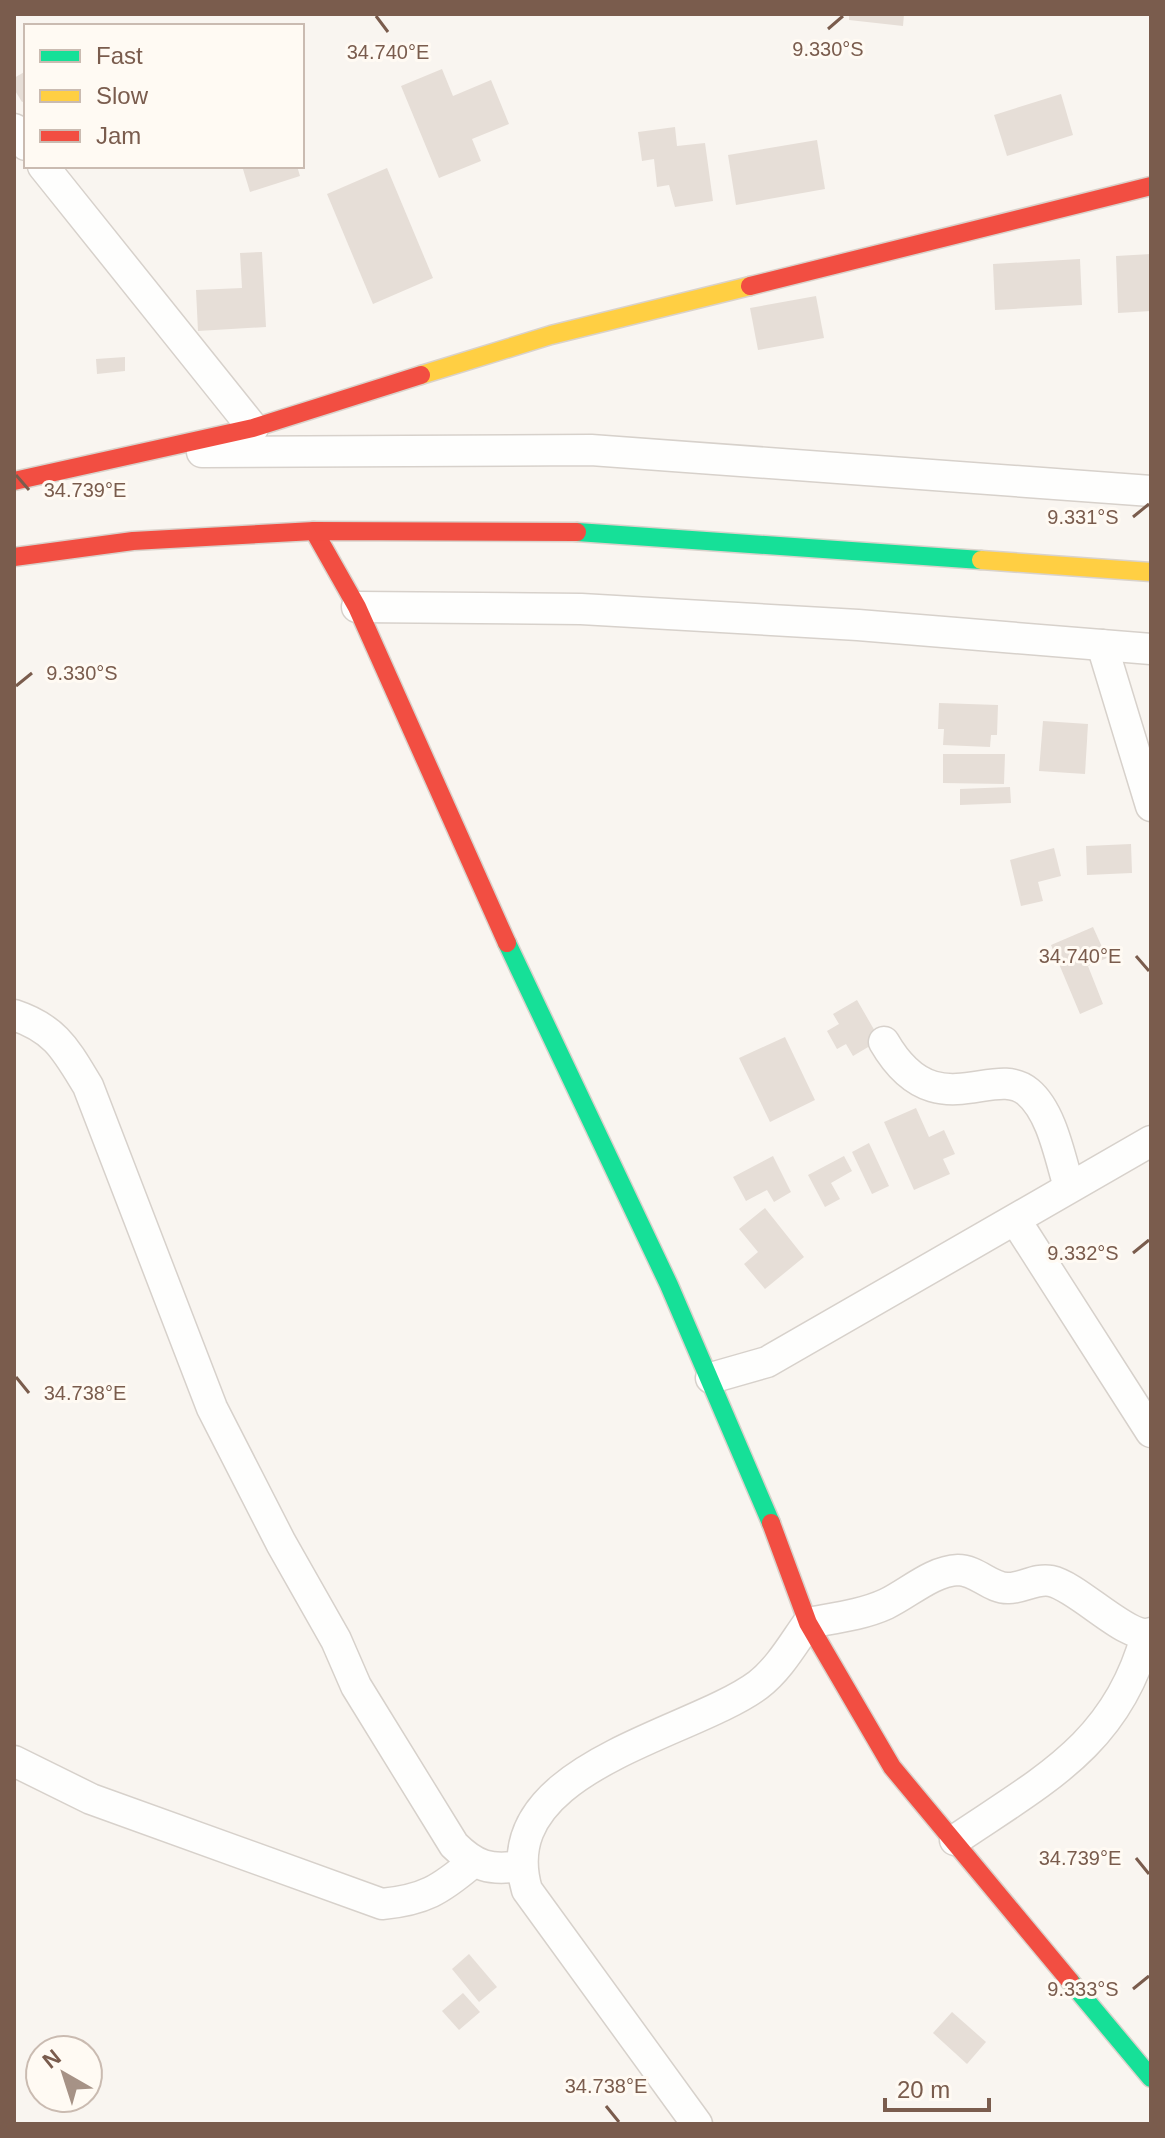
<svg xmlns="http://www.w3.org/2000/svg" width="1165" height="2138" font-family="Helvetica,sans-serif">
	<rect width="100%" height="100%" fill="#f9f5f0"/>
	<g fill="#e6ded7">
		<path d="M849,14H904L903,26L849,20Z"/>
		<path d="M442,69L453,96L491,80L509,124L472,139L481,161L439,178L401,86Z"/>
		<path d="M26,71V101L22,102L14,89V78Z"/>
		<path d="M1061,94L1073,135L1007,156L994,115Z"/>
		<path d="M675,127L677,146L705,143L713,201L675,207L669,185L657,187L654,159L642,161L638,132Z"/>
		<path d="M817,140L825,189L736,205L728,155Z"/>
		<path d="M242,166H297L300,176L250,192Z"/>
		<path d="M387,168L433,278L373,304L327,194Z"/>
		<path d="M262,252L266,327L198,331L196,290L242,288L240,253Z"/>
		<path d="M1151,254V311L1118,313L1116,256Z"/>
		<path d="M1080,259L1082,305L995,310L993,264Z"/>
		<path d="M816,296L824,338L758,350L750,308Z"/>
		<path d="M125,357V371L97,374L96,359Z"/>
		<path d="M939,703L998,705L997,735H991L990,747L943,745L944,729H938Z"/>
		<path d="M1043,721L1088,724L1085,774L1039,771Z"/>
		<path d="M943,754H1005L1004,784L943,783Z"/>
		<path d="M1010,787L1011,803L960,805V789Z"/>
		<path d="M1131,844L1132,873L1087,875L1086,846Z"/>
		<path d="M1054,848L1061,876L1038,882L1043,901L1021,906L1010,860Z"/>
		<path d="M1093,927L1107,958L1088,966L1103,1004L1080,1014L1051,945Z"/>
		<path d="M857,1000L880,1040L853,1056L846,1044L837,1049L827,1031L839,1024L833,1014Z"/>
		<path d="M785,1037L815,1100L770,1122L739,1058Z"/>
		<path d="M916,1108L929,1137L944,1130L955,1154L943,1159L950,1174L914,1190L884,1122Z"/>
		<path d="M869,1143L889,1186L872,1194L852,1152Z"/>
		<path d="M773,1156L791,1192L774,1202L767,1190L746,1201L733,1177Z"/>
		<path d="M844,1156L852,1171L831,1183L840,1199L825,1207L808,1175Z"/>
		<path d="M765,1208L804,1257L765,1289L744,1264L758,1252L739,1229Z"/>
		<path d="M469,1954L497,1987L479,2002L452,1969Z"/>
		<path d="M463,1993L480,2012L459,2030L442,2011Z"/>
		<path d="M952,2012L986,2042L967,2064L933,2033Z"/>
	</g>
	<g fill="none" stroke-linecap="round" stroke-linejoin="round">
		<defs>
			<g id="street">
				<path d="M14,129L26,145"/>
				<path d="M43,166L253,428"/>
				<path d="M202,452L591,450L1151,491"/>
				<path d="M357,607L581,609L858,625L1151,649"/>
				<path d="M1102,645L1151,806"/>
				<path d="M14,1015C56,1029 66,1050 88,1086L212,1408L281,1543L336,1640L356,1686L454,1845C475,1866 490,1871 520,1866"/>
				<path d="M884,1042C935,1130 993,1062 1028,1092C1052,1112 1060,1158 1069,1187"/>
				<path d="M1016,1221L1151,1432"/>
				<path d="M711,1378L767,1362L1151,1141"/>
				<path d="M14,1761L91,1799L382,1904C424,1900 440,1890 472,1863"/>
				<path d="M955,1840C1042,1781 1117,1744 1146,1636"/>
				<path d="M697,2124L527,1890C491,1768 689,1736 758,1685C779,1669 793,1644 808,1623C834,1618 862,1615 886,1604C909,1593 932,1571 958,1570C977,1570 991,1589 1009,1588C1023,1588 1036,1578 1051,1581C1079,1587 1128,1641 1151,1633"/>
			</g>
			<g id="fast">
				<path d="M577,532L981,560"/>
				<path d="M507,943L669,1285L771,1523"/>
				<path d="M1070,1981L1151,2078"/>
			</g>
			<g id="slow">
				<path d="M421,375L551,335L750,286"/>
				<path d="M981,560L1151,572"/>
			</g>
			<g id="jam">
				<path d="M750,286L1151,186"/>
				<path d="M14,481L253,428L421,375"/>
				<path d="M314,531L357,607L507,943"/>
				<path d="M14,557L133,541L314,531L577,532"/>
				<path d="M771,1523L808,1623L892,1767L1070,1981"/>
			</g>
		</defs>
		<use href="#street" stroke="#d7d1cb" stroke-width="33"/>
		<use href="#fast" stroke="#d9d2cb" stroke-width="21"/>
		<use href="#slow" stroke="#d9d2cb" stroke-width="21"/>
		<use href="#jam" stroke="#d9d2cb" stroke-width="21"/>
		<use href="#street" stroke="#fefefd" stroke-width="30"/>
		<use href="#fast" stroke="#16e098" stroke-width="18"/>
		<use href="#slow" stroke="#ffcf43" stroke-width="18"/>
		<use href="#jam" stroke="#f24e42" stroke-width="18"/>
	</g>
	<path fill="none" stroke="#7a5c4d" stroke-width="3" d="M376,16L388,32M828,29L843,16M16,475L29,490M1133,517L1149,504M16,686L32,673M1136,956L1149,971M1133,1253L1149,1240M16,1377L29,1393M1136,1858L1149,1874M1133,1989L1149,1976M606,2106L619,2122"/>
	<g font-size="20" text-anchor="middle" fill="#7a5c4d" stroke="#fffaf3" stroke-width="6" stroke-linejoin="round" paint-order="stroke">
		<text x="828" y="56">9.330°S</text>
		<text x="388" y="59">34.740°E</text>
		<text x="85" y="497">34.739°E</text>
		<text x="1083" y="524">9.331°S</text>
		<text x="82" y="680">9.330°S</text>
		<text x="1080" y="963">34.740°E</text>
		<text x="1083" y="1260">9.332°S</text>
		<text x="85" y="1400">34.738°E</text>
		<text x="1080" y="1865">34.739°E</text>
		<text x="1083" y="1996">9.333°S</text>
		<text x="606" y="2093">34.738°E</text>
	</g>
	<rect width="1165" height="2138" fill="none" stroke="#7a5c4d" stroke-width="32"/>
	<rect x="24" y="24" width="280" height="144" fill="#fffaf3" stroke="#cabbb1" stroke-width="2"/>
	<rect x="40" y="50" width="40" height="12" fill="#16e098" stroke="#cabbb1" stroke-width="2"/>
	<text x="96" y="64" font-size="24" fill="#7a5c4d">Fast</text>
	<rect x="40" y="90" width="40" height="12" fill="#ffcf43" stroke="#cabbb1" stroke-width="2"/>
	<text x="96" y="104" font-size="24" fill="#7a5c4d">Slow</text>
	<rect x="40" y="130" width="40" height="12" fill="#f24e42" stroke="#cabbb1" stroke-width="2"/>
	<text x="96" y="144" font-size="24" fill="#7a5c4d">Jam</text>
	<g transform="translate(64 2074) rotate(321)"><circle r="38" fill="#fffaf3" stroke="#cabbb1" stroke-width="2"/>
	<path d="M0-6L14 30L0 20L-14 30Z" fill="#a69286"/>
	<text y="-12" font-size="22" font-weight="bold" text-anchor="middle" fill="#7a5c4d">N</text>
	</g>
	<path d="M885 2098v12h104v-12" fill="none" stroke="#7a5c4d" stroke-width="4"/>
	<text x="897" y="2098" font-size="24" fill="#7a5c4d" stroke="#fffaf3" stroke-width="6" paint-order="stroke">20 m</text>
</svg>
